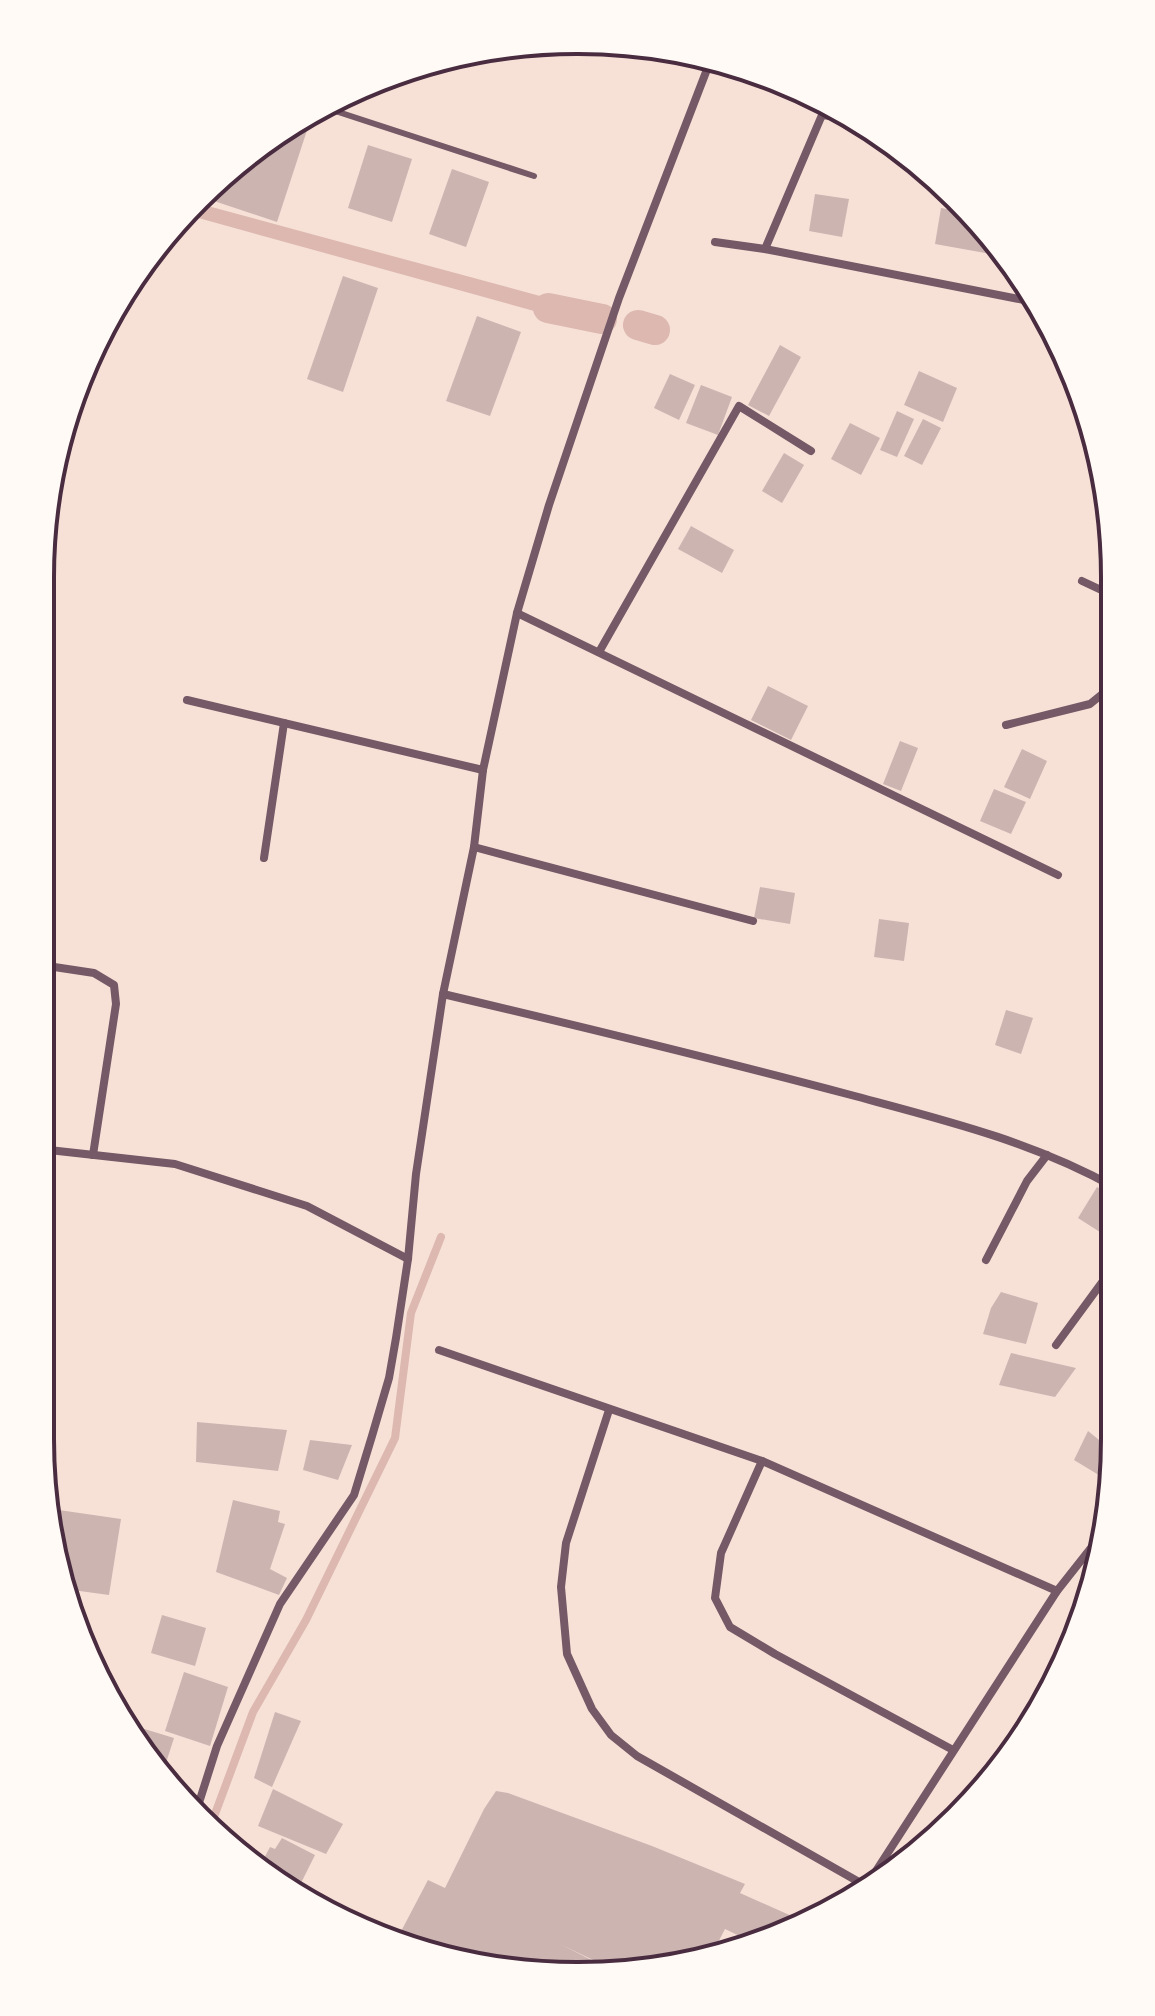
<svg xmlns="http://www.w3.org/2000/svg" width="1155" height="2016" font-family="'PT Sans',sans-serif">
	<rect width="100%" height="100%" fill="#f7e1d7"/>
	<path fill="#dcb8b0" d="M193,202L540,296L548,308L534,311L184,214Z"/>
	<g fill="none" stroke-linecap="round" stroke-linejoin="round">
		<path stroke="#dcb8b0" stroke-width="8" d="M212,1822L253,1712L306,1620L395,1438L411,1313L441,1237"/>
		<g stroke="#dcb8b0" stroke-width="30">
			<path d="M548,308L602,319"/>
			<path d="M638,325L655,330"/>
		</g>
	</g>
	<g fill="#ccb4b1">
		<path d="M313,112L277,222L199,196L279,131Z"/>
		<path d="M368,145L412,159L392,222L348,208Z"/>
		<path d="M452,169L489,182L466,247L429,234Z"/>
		<path d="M815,194L849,199L842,237L809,231Z"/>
		<path d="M941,208L969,213L1002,256L935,244Z"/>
		<path d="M343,276L378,288L343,392L307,379Z"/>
		<path d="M477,316L521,332L490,416L446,401Z"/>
		<path d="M780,345L801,357L769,416L748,405Z"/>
		<path d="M919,371L957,388L943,422L904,405Z"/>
		<path d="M670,374L695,385L679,420L654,408Z"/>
		<path d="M701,385L732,397L718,435L686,423Z"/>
		<path d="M897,411L914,419L897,457L880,450Z"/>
		<path d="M923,419L941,428L922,465L904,456Z"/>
		<path d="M850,423L880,438L861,475L831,459Z"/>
		<path d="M784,453L804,465L782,503L762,491Z"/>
		<path d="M691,526L734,550L722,573L678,549Z"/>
		<path d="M768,686L808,706L791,740L751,720Z"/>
		<path d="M900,741L918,748L901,791L883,784Z"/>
		<path d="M1022,749L1047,761L1030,799L1004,787Z"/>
		<path d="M994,789L1026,802L1011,834L980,821Z"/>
		<path d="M760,887L795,893L790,924L754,918Z"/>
		<path d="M879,919L909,923L904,961L874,957Z"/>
		<path d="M1006,1010L1033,1018L1021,1054L995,1045Z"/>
		<path d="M1097,1187L1114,1197V1241L1078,1218Z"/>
		<path d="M1001,1292L1038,1303L1026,1344L983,1334L991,1308Z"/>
		<path d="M1011,1353L1076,1368L1055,1397L999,1385Z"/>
		<path d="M197,1422L287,1430L278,1471L196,1462Z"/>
		<path d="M1088,1431L1114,1452L1112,1483L1074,1460Z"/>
		<path d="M310,1440L352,1445L338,1480L303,1470Z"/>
		<path d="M233,1500L280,1511L278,1522L285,1524L270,1569L287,1578L279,1595L216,1572Z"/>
		<path d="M52,1509L121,1519L109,1595L65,1589Z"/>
		<path d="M162,1615L206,1628L195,1666L151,1653Z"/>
		<path d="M184,1672L228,1687L210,1746L165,1731Z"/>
		<path d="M275,1712L301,1721L272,1787L254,1778Z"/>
		<path d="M128,1724L174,1738L164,1769L151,1765Z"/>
		<path d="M273,1789L343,1824L326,1854L258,1826Z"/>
		<path d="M496,1791L508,1793L652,1846L745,1884L740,1893L794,1917L789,1927L756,1944L725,1929L712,1954L614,1970L562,1945L611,1970L578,1976L438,1958L397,1939L428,1880L445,1888L484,1809Z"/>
		<path d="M282,1838L315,1855L299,1887L260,1866L270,1847L275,1849Z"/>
	</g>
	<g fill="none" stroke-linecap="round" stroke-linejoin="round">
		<path stroke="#755966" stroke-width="6" d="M323,107L534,176"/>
		<g stroke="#755966" stroke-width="8">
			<path d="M715,242L765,249L1039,303"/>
			<path d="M765,249L822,115L855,119"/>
			<path d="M1082,581L1114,596"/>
			<path d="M517,613L1058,875"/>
			<path d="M599,652L739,406L811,451"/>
			<path d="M1114,669L1106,691L1114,699"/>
			<path d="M187,700L483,770"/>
			<path d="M1006,725L1090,704L1106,691"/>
			<path d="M474,847L753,921"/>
			<path d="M264,858L284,723"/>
			<path d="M41,965L94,973L114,985L116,1004L93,1155"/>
			<path d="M443,994C579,1026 715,1059 851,1095C940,1119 1032,1141 1114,1187"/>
			<path d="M40,1149L175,1164L307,1206L408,1259"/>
			<path d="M986,1260L1027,1181L1047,1155"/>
			<path d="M1056,1345L1114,1266"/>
			<path d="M439,1350L762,1461L1057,1591"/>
			<path d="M609,1410L566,1543L561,1587L567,1654L592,1709L611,1735L637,1756L866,1886"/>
			<path d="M762,1461L721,1553L715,1598L730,1627L775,1654L953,1750"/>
			<path d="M197,1809L217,1746L280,1604L354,1495L372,1436L389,1378L396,1338L408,1259L416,1174L443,994L474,847L483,770L517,613L549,505L619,298L711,59"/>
			<path d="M867,1885L1057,1591L1102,1534"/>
		</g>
	</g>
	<path d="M0 0H1155V2016H0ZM577 54H578A523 523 0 0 1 1101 577V1439A523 523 0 0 1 578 1962H577A523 523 0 0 1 54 1439V577A523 523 0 0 1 577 54Z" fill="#fffaf5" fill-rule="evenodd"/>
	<path fill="none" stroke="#4a2c40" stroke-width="4" d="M577 54H578A523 523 0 0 1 1101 577V1439A523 523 0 0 1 578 1962H577A523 523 0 0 1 54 1439V577A523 523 0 0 1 577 54Z"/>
</svg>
